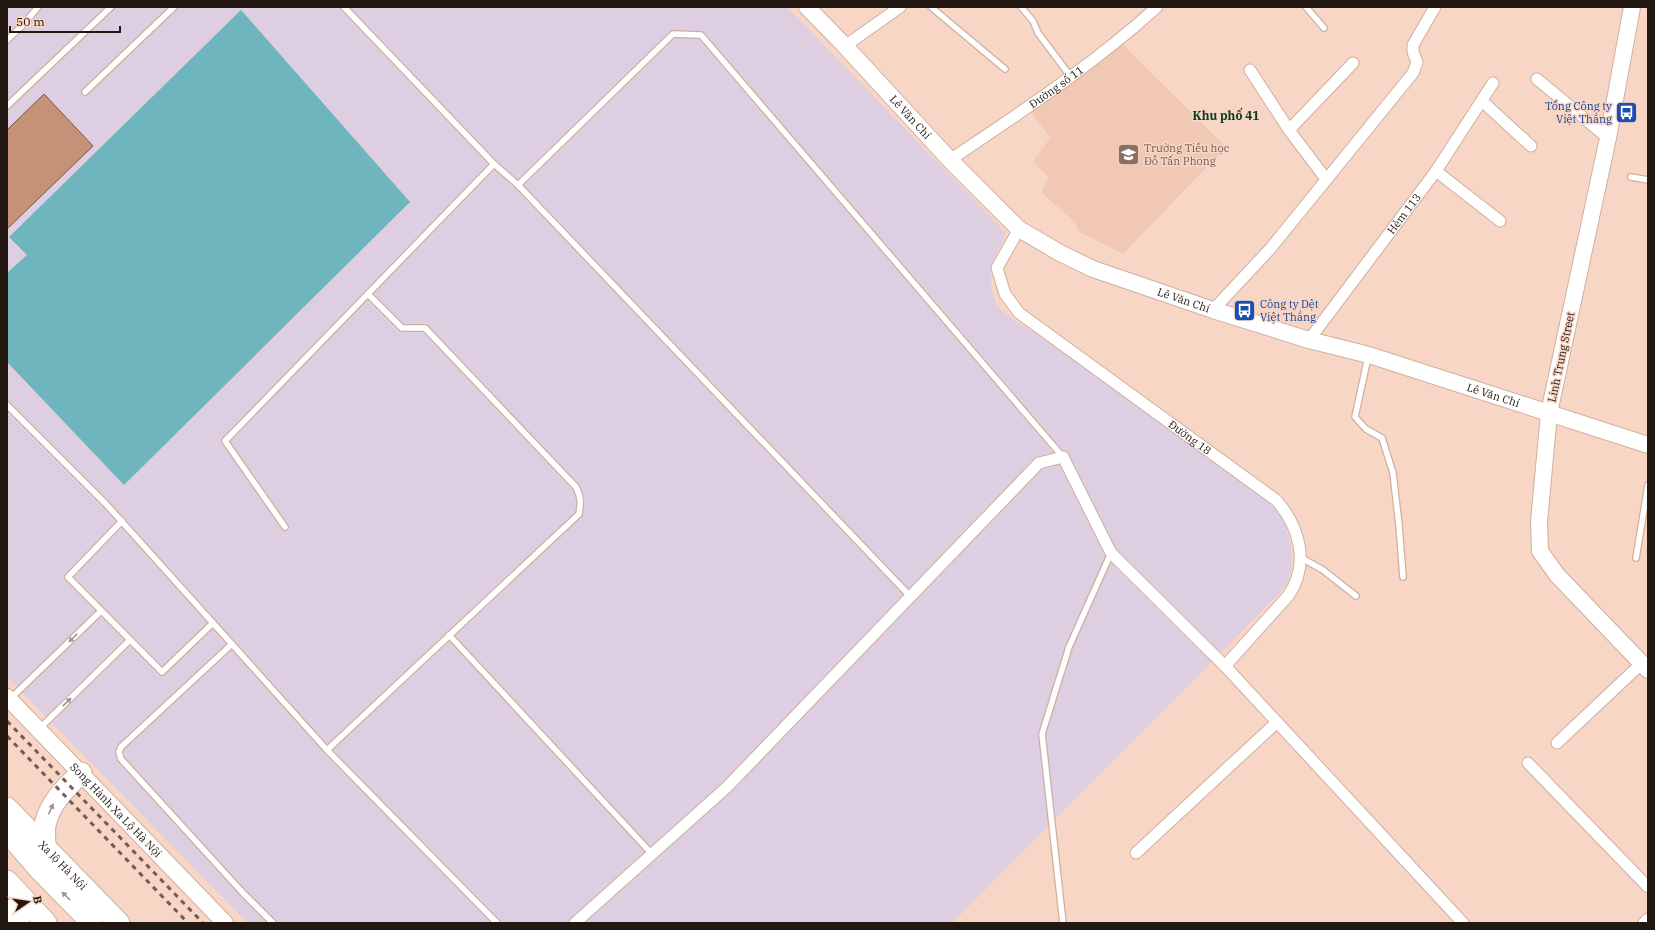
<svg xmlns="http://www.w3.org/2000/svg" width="1655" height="930" font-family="'IBM Plex Serif',serif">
	<rect width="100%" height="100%" fill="#f8d6c6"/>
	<path fill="#f0c8b3" d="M1122,44L1226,147L1123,254L1079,232L1076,223L1041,192L1049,178L1033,162L1050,138L1030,111Z"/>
	<path fill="#decee1" d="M7,7H787L1005,232L1003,241L997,252L992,264L991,277L992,291L997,306L1012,319L1038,335L1275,503L1282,515L1289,538L1292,558L1291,571L1288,582L1279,594L952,923H248L7,677Z"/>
	<path fill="#6eb5be" d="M241,10L410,202L124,485L7,362V273L27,255L9,237Z"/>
	<path fill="#c59278" stroke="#75584a" d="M44,94L93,146L7,229V130Z"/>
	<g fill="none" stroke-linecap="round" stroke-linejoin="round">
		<defs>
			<g id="lane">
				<path d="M344,7L494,164L518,185L673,34L701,35L1063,457"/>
				<path d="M931,7L1005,69"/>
				<path d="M1021,7L1033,21L1038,33L1071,77"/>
				<path d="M1306,7L1324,28"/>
				<path d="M7,40L24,24L38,7"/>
				<path d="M85,92L174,7"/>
				<path d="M7,106L111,7"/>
				<path d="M1631,177L1648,180"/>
				<path d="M518,185L910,596"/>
				<path d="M1368,357L1355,417L1366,429L1382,438L1393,473L1399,525L1403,577"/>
				<path d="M7,405L106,504L327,750L497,923"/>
				<path d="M122,521L68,577L162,672L213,623"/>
				<path d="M285,527L225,441L494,164"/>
				<path d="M1300,557L1323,570L1356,596"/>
				<path d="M1636,558L1648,485"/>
				<path d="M449,635L652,854"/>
				<path d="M232,644L121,747L119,752L121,759L243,893L273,923"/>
				<path d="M11,698L101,611"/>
				<path d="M39,729L130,640"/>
				<path d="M327,750L579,514C581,503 581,497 576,487L425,328H402L368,294"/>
				<path d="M1063,923L1042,734L1069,647L1111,553"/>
			</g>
			<g id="street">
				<path d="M845,46L900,7"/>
				<path d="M1250,70L1289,130L1326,179"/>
				<path d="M1537,79L1608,138"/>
				<path d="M1482,101L1531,146"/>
				<path d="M1289,130L1353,63"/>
				<path id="s1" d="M950,160C1021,112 1093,65 1157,7"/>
				<path d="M1436,171L1500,221"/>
				<path id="s2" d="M1019,229L997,268L1005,294L1019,313L1276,500C1300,527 1310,565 1288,596L1225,666"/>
				<path d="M1213,310L1270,249L1413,73L1417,62L1413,52V45L1435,7"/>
				<path id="s3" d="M1309,340L1436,171L1493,83"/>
				<path d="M1557,743L1641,664"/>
				<path d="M1528,763L1648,887"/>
				<path d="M1136,853L1277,722"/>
				<path d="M575,923L727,787L1039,463L1063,457L1111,553L1225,666L1463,923"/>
				<path d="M1644,923L1648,919"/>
			</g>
			<g id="secondary">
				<path id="s4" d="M807,7L845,46L950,160L1019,229L1060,253L1093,269L1213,310L1309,340L1369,355L1648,445"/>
				<path d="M1632,7L1608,138L1549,413L1539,522L1540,551L1557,575L1648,670"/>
				<path id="s5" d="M7,697L225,923"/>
			</g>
			<g id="highway">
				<path id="s6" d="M7,808L119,923"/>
				<path d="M7,832L39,869L92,923"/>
				<path d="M45,847C45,840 44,832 45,825C50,802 66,788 81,773"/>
				<path d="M7,881L46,923"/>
				<path d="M7,910L19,923"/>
			</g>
		</defs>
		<use href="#lane" stroke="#cfaf9f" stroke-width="8"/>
		<use href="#street" stroke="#cfaf9f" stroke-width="13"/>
		<use href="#secondary" stroke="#cfaf9f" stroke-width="18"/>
		<use href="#highway" stroke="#cfaf9f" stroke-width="23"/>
		<use href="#lane" stroke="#fff" stroke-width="5.5"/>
		<use href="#street" stroke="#fff" stroke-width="11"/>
		<use href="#secondary" stroke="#fff" stroke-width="16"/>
		<use href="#highway" stroke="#fff" stroke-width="21"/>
		<g stroke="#705d53" stroke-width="3" stroke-dasharray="5 5" stroke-linecap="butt">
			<path d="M7,721L203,923"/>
			<path d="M7,736L188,923"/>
		</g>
	</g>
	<defs><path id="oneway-solid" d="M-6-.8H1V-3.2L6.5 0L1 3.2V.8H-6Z"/></defs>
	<g fill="#9c9794">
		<use href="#oneway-solid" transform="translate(73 638) rotate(136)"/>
		<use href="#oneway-solid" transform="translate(67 702) rotate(-44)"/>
		<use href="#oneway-solid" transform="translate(51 809) rotate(-65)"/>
		<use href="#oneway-solid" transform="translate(66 896) rotate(-135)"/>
	</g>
	<defs>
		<symbol id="bus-square" viewBox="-11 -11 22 22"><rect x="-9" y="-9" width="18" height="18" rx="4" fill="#1a4fb4" stroke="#f8d6c6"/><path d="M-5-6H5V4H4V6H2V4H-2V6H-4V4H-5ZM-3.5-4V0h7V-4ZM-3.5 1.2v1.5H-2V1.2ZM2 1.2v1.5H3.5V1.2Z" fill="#fff"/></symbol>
		<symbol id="school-square" viewBox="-11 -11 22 22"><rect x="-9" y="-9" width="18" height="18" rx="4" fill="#8d6e63" stroke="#f8d6c6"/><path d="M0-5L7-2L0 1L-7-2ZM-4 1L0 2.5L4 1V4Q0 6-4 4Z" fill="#fff"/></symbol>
	</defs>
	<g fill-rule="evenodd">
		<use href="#bus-square" x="1614" y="100" width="25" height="25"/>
		<use href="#school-square" x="1116" y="142" width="25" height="25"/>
		<use href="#bus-square" x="1232" y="298" width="25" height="25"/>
	</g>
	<g text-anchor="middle" stroke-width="3" stroke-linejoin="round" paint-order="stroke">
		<g font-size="11" fill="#221711" stroke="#f8d6c6">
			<text dy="4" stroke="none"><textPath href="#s1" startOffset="129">Đường số 11</textPath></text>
			<text dy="4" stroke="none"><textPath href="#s4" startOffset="151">Lê Văn Chí</textPath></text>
			<text dy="4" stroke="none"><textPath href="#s3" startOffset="158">Hẻm 113</textPath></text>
			<text dy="4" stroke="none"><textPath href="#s4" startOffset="487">Lê Văn Chí</textPath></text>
			<text transform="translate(1561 357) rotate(-78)" y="4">Linh Trung Street</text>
			<text dy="4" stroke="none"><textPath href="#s4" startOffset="811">Lê Văn Chí</textPath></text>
			<text dy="4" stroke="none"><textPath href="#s2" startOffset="307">Đường 18</textPath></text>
			<text dy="4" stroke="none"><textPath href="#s5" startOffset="157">Song Hành Xa Lộ Hà Nội</textPath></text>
			<text dy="4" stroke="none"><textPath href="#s6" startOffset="80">Xa lộ Hà Nội</textPath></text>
		</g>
		<g font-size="11" fill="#164399" stroke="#f8d6c6" text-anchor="end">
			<text x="1612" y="110">Tổng Công ty<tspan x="1612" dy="13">Việt Thắng</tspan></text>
			<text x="1260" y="308" text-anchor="start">Công ty Dệt<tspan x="1260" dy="13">Việt Thắng</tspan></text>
		</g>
		<g font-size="11" fill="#785e54" stroke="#f8d6c6" text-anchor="start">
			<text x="1144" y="152">Trường Tiểu học<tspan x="1144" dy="13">Đỗ Tấn Phong</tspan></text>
		</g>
		<g font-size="12" font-weight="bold" fill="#093e1d" stroke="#f8d6c6">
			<text x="1226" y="120">Khu phố 41</text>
		</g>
	</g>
	<rect width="1655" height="930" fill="none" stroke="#221711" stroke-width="16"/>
	<g transform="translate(28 902) rotate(77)" stroke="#f8d6c6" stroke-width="3" paint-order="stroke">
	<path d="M0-3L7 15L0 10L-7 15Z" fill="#221711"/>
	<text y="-6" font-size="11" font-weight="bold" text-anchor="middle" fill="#221711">B</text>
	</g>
	<path d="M10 26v6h110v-6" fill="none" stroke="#221711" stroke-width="2"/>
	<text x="16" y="26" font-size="12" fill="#221711" stroke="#f8d6c6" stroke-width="3" paint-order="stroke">50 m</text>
</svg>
